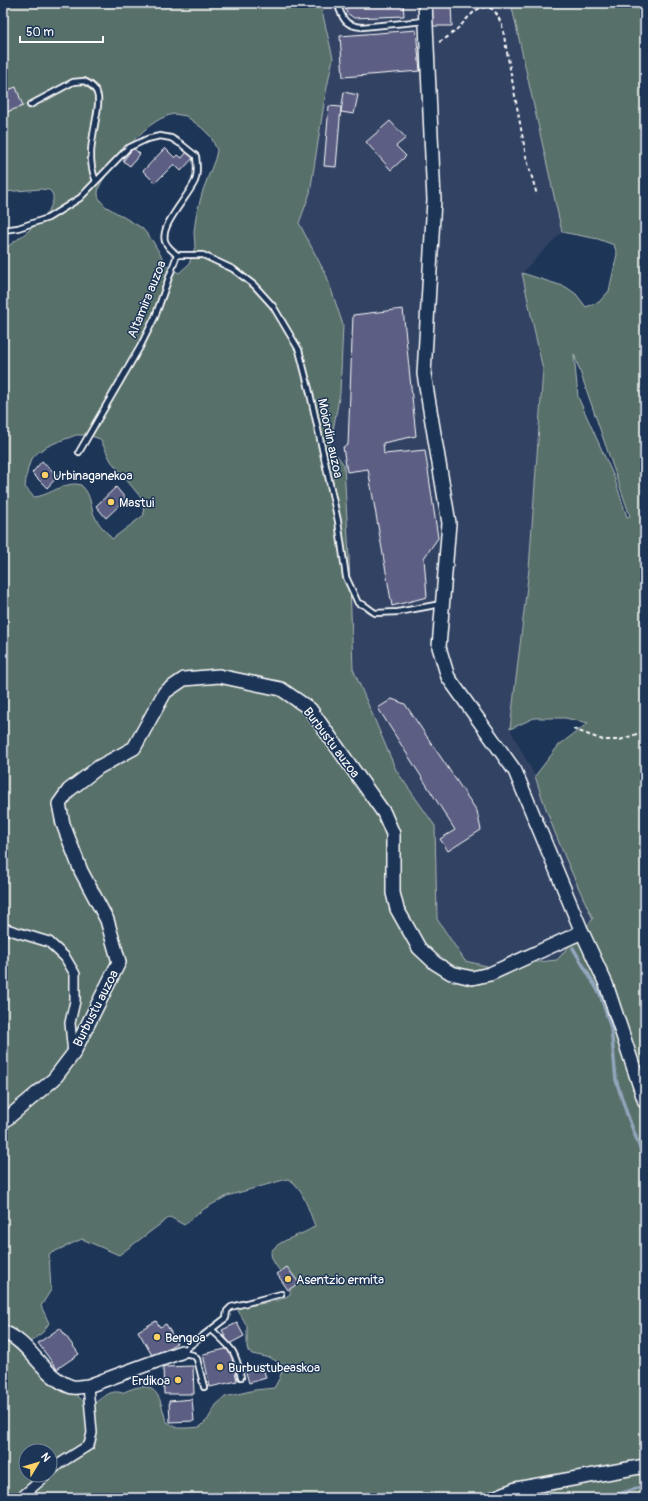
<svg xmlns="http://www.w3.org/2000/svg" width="648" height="1501" font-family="Pangolin,sans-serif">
	<rect width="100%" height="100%" fill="#1d3557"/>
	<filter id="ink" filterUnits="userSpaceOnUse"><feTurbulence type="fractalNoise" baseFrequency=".025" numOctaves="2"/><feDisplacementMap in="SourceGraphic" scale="8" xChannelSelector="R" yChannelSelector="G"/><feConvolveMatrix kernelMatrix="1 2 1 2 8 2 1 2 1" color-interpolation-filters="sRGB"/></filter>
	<g filter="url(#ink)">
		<path fill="#304264" d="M320,3H511L562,232L522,273L543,370L529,569L510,729L535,776L593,919L557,960L491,967L465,961L437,919L435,826L396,770L353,669L344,465L330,446L340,393L327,277L299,223L310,193L325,97L333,58Z"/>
		<path fill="#586f6b" stroke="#acb7b5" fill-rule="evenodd" d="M3,3H320L333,58L325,97L310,193L299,223L327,277L343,325L340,393L330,446L344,465L349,557L353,669L396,770L435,826L437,919L465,961L491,967L557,960L593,919C571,872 550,825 535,776L559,745L588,723L565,718H534L510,729L529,569L543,370L522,273L566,287L576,294L586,307L599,302L609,291L617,254L614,245L598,239L562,232L511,3H645V1498H3V250C16,240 61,211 52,193L49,190L41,189L3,192ZM174,114L186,116L202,128L211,137L217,150L215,159L203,190L196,216L194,232L195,247L189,264L179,273L167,266L152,240L142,228L105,206C102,202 98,199 98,193C98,185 106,176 111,169C126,149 148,119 174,114ZM574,354L630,516L627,517L614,477L578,397ZM76,435H88L100,439L111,461L142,499L144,515L112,539C107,532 100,526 96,519C89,507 93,496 81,485C65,480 50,496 34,497L25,487C26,479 27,469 30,462C38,446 62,441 76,435ZM287,1179C301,1182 310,1214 315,1226C303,1236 278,1239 271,1252C271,1268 293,1278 290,1294C280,1303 250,1305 236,1307L247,1326V1347L248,1351L252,1354L271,1358L284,1366L279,1379L274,1388L255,1390L225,1397L216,1405L208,1419L200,1427L189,1428H177L166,1421C164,1415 163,1409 161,1403C154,1381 139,1385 122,1393C110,1388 98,1401 89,1408C70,1385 44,1369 25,1346L43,1332L49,1323L41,1306L51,1290L49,1254L82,1239L119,1255L170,1217L184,1225L204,1209L227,1196ZM26,1451H50V1475H26Z"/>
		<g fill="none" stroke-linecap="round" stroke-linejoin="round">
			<g stroke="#92a6bc" stroke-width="3.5">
				<path d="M573,948L600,994L611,1028L616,1080L627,1114L645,1161"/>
				<path d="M606,1498L645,1486"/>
			</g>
		</g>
		<g fill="#5c5f83" stroke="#fff">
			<path d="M343,3H403L404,16L354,18L347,13Z"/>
			<path d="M431,3H451L452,26H432Z"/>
			<path d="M416,30L420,71L343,77L340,36Z"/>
			<path d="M16,87L23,106L4,113L3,110V92Z"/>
			<path d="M344,92L358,95L354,114L341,112Z"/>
			<path d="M329,106L341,107L336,167L324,166Z"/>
			<path d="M390,121L406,138L396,146L406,156L391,170L366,142Z"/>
			<path d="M133,148L140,154L130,166L123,161Z"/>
			<path d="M165,148L175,158L178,155L182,158L187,152L193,158L181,171L174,164L155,183L143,171Z"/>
			<path d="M403,309L416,436L383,443L384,454L425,450L438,538L424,558L427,597L392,606L368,469L347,472L343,447L348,445L353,315Z"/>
			<path d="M42,461L58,476L47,488L32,473Z"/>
			<path d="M116,487L126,499L106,518L96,506Z"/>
			<path d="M392,699L405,704L477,811L481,830L448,851L440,839L455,830L378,708Z"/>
			<path d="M287,1267L299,1283L288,1290L277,1274Z"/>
			<path d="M156,1321L160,1327L166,1324L177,1343L153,1357L138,1331Z"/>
			<path d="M237,1323L244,1336L229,1344L222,1330Z"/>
			<path d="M60,1328L79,1354L57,1369L38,1343Z"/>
			<path d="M230,1348L237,1381L210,1387L203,1354Z"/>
			<path d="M262,1364L266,1378L249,1383L245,1369Z"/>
			<path d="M193,1366L194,1394H164L163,1367Z"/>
			<path d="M192,1399L194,1421L170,1422L169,1401Z"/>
		</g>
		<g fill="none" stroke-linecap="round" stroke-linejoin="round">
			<defs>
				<g id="lane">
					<path d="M337,3C343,18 343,25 362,27L425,21"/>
					<path d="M30,105L73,82L84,81C91,84 97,89 98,97C99,104 97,112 96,119C92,140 87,161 96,181"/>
					<path d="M3,230L18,228L48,218L80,198L128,148L147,139L160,136L171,138L181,144L196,156C197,164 198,173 195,181C188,197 160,225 165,241C167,247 173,251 177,255L155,317L140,347L79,452"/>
					<path d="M177,255H203L233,269L254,285L273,306L299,350L309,389L338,521L346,577L358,603L364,605L375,613L398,612L441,604"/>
					<path d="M212,1330C232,1349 235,1349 241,1377"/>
					<path d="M183,1351L226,1318L227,1311L231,1307L281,1294"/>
					<path d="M183,1353L193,1355L197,1359L204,1387"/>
				</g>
				<g id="street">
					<path d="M3,928L49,942L65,957L75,974V1001L70,1023L73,1054"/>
					<path d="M50,1472L59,1464L89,1445L92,1433L88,1386"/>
					<path d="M20,1498L47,1475"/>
				</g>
				<g id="secondary">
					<path d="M425,3L434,200L424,374L449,523L439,647L448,677L515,771L582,932L606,984L645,1102"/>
					<path d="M3,1122L54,1079L73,1054L119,962L107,920L81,871L63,824L59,804L69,790L99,767L134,748L165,692L184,679L219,676L281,689L310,709L384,813L393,834V893L397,909L419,948L435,963L451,973L472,978L490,974L582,932"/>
					<path d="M3,1332C31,1342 43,1378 72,1387C77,1388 83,1386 88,1386L181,1352"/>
					<path d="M494,1498L516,1489L645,1466"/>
				</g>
			</defs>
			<use href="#lane" stroke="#fff" stroke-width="8"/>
			<use href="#street" stroke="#fff" stroke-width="12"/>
			<use href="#secondary" stroke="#fff" stroke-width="16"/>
			<g stroke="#fff" stroke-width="2" stroke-dasharray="4 3" stroke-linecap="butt">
				<path d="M439,42C446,39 453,33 459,27C467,20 479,1 492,9C497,12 499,20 502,25L526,156L537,195"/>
				<path d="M573,729L603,740H620L645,731"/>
			</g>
			<use href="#lane" stroke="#1d3557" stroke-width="4.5"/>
			<use href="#street" stroke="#1d3557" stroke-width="9"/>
			<use href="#secondary" stroke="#1d3557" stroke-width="13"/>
		</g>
	</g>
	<g fill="#ffd166" stroke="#1d3557" stroke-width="1.5">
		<circle cx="45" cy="475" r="4"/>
		<circle cx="111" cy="502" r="4"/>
		<circle cx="288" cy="1279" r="4"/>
		<circle cx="157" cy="1337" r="4"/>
		<circle cx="220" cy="1367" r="4"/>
		<circle cx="178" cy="1380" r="4"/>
	</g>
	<g text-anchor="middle" stroke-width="3" stroke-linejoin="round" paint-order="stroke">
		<g font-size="13" fill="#fff" stroke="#1d3557">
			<text transform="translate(146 299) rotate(-68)" y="5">Altamira auzoa</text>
			<text transform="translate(331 438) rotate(78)" y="5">Moiordin auzoa</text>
			<text transform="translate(332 742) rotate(53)" y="5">Burbustu auzoa</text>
			<text transform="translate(95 1008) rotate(-63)" y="5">Burbustu auzoa</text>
		</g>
		<g font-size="13" fill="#fff" stroke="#1d3557" text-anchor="start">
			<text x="53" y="480">Urbinaganekoa</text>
			<text x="119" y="507">Mastui</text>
			<text x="296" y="1284">Asentzio ermita</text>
			<text x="165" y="1342">Bengoa</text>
			<text x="228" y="1372">Burbustubeaskoa</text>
			<text x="170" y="1385" text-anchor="end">Erdikoa</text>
		</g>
	</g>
	<rect width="648" height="1501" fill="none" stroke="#1d3557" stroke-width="16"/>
	<rect x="8" y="8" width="632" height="1485" fill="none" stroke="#fff" stroke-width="1.5" filter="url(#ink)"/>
	<g transform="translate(38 1463) rotate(52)"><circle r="19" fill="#1d3557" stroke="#77869a"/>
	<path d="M0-3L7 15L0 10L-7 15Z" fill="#ffd166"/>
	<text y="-6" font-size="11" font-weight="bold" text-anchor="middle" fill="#ffffff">N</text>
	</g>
	<path d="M20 36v6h83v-6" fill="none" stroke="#ffffff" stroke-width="2"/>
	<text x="26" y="36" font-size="12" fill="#ffffff" stroke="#1d3557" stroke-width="3" paint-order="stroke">50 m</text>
</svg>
